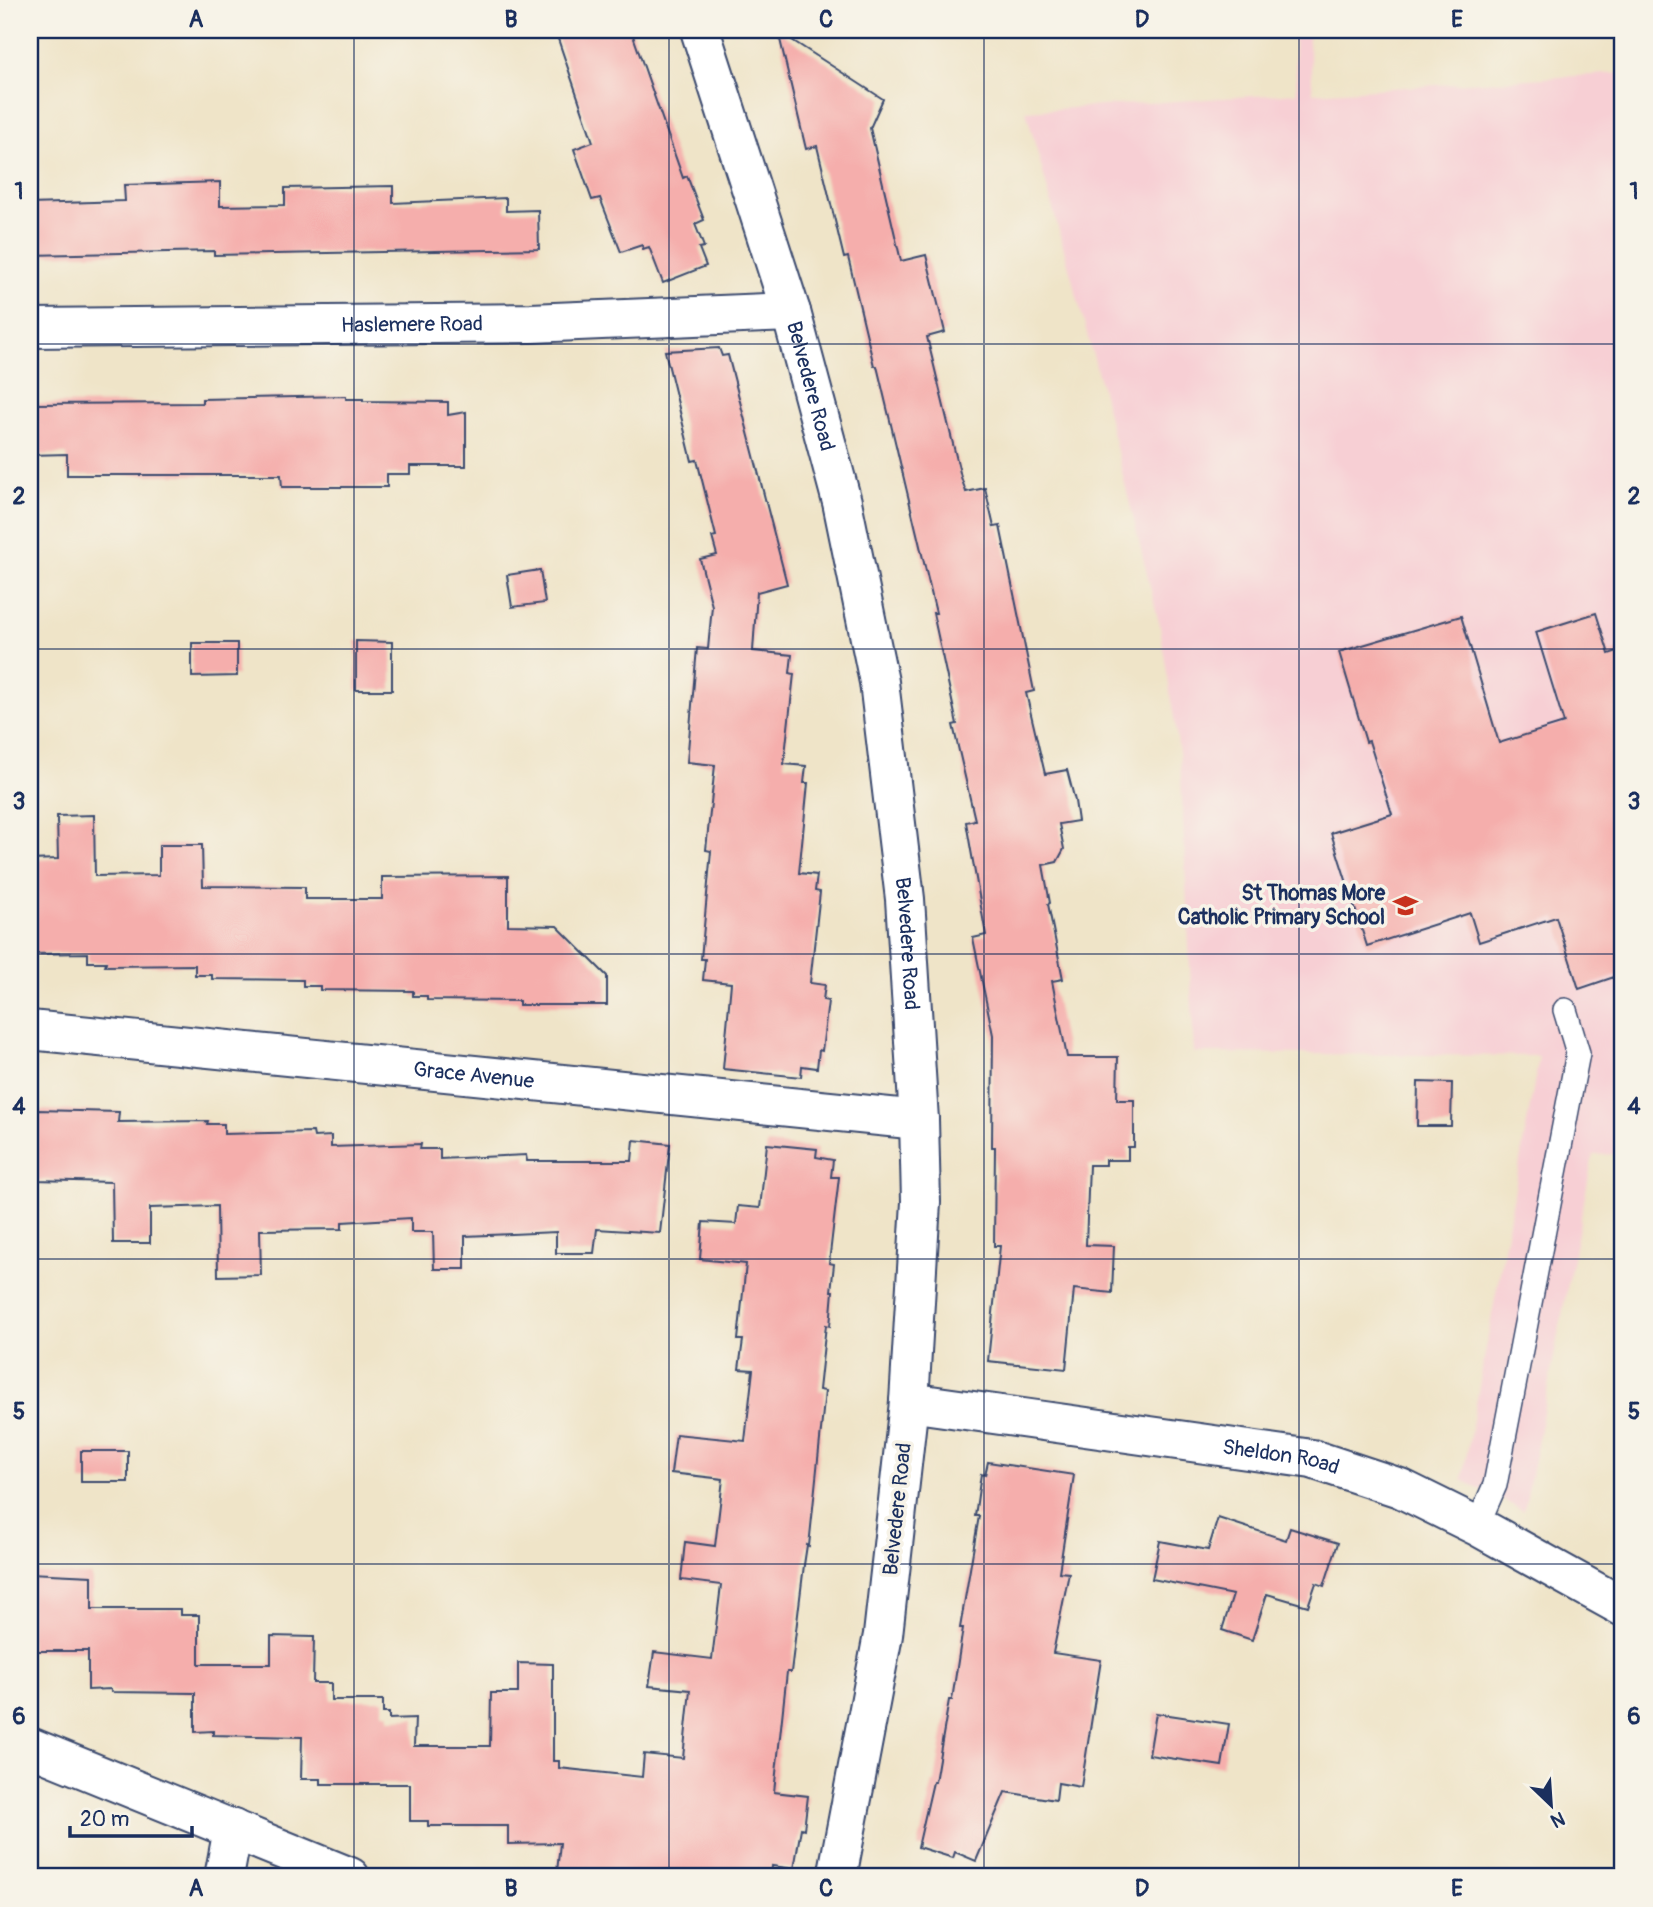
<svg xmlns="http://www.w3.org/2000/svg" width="1653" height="1907" font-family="Pangolin,sans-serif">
	<rect width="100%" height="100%" fill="#f7f3e8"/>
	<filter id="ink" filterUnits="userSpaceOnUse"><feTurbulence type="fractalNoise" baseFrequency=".0143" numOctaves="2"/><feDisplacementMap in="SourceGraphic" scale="14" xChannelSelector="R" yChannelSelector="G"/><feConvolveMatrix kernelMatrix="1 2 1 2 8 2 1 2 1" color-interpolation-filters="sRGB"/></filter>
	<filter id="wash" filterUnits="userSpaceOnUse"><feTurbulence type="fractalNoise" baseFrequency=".00686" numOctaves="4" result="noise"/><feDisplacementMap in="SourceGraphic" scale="28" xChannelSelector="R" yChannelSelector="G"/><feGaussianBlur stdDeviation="1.57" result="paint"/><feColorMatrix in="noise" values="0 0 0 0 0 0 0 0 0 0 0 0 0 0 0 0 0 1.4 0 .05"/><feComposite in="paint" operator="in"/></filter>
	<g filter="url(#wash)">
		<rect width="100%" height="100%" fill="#efe4c8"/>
		<path fill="#f7cfd4" d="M1293,30H1308L1313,93L1623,73V1154L1593,1155L1524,1511L1462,1480L1539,1056L1194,1053L1180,758L1160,627L1096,366L1026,111L1297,93Z"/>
		<g id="blocks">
			<g fill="#f5aeac">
				<path d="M555,30H631L683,178L687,176L704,220L695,224L704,247L699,248L706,266L663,283L649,247L643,249L642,245L621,252L600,198L592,200L574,149L593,142Z"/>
				<path d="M778,31L883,99L870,128L901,261L926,255L945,332L927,337L961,477L966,492L985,488L994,527L1000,526L1034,691L1026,693L1045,774L1067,770L1075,801L1078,821L1059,824L1064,849L1057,862L1043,865L1050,903L1048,904L1063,979L1052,981L1067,1057H1118L1117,1100H1134V1147H1128V1160H1106V1165H1089L1086,1245L1114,1246L1112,1293L1074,1289L1066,1369L988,1361L1000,1246H994L995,1147H992L993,1035L973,938L986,935L966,822L975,820L953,725L957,724L933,613H936L877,366H874L848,257L844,258L817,146L806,149Z"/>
				<path d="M220,182V206L285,205V188L393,186V203L506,198V211L538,210L539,249L214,255V251L30,255V204L125,201L124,185Z"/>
				<path d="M719,348L722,356L728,355L787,584L757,592L753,651L792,655L790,673L794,674L784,764L806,766L804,783H808L799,873L817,875L815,891L820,892L810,983L825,985L823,1000L828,1001L822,1051L819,1050L817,1068L802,1066L801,1077L723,1069L731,983L703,980L705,959H701L711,851L706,850L715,765L687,762L697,648L708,649L712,606L700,559L717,555L712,537L716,536L697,460L692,461L665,351Z"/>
				<path d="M346,396V399H363V401L448,402V415L466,412V466H410V474H387V487H282L281,475H67V454L30,455V404L202,403V399Z"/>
				<path d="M540,570L545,603L512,607L507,575Z"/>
				<path d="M1596,613L1609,654L1623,649V974L1579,989L1556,917L1479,942L1470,913L1367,946L1331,833L1392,814L1369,741L1366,742L1339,652L1461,616L1499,743L1564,723L1536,632Z"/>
				<path d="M356,641L392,642V690H356Z"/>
				<path d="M192,643H237V676L192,677Z"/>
				<path d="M94,815L95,876L159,875V845H202L203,886L305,887V899H382V877L508,876V925L557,926L607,976V1005H519V1001L427,1000V996H413V991L320,990V986H303V980L212,979V975H195V965L105,966L106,962H88V953L30,954V860L58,859L57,816Z"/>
				<path d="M1418,1082L1452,1083L1451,1126H1417Z"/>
				<path d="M37,1110L119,1112L118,1122L208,1121L207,1124H224V1134L313,1132L314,1137L331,1136V1147L421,1144L420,1149H440V1159L526,1155L527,1161H632L634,1140L670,1144L660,1233L597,1229L594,1253H556V1232L465,1236V1269H434L433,1232H411V1218L342,1222V1229L260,1230L261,1275L218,1276L217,1206L150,1208V1243H113L112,1182L36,1180Z"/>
				<path d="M767,1144L817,1149L816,1157L833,1160L831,1177H839L829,1263L834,1264L831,1291H833L830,1326L826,1325L819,1390L825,1391L814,1498L809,1546L807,1545L804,1565L791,1672H787L774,1792L808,1796L804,1829L801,1828L794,1869L772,1866L771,1877H572V1874L557,1872L560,1843L508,1844V1826H428V1821H410V1784H321V1779H301L302,1737L213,1735V1731L195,1732V1693L111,1692V1689L88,1690V1651H30V1573L92,1576V1609H181V1615H199V1664H271V1636L314,1637L313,1683H331V1700H383V1713H389V1719L415,1718L414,1746H490L491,1693H518V1663L553,1664V1761H559V1768L642,1777L644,1754L683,1758L690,1690L649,1686L654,1652L712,1659L721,1585L681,1580L685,1542L715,1546L723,1479L671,1473L676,1434L745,1441L753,1370L739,1369L743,1340H738L746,1264L700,1259L703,1222L736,1224L738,1206L760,1208Z"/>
				<rect x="81" y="1451" width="47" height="31"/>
				<path d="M988,1462L1074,1475L1059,1572L1069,1573L1053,1653L1101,1660L1081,1787L1058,1783L1056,1800L1005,1792L976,1861L955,1852L953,1858L918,1847L933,1782H935L949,1700H952L963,1628H960L979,1516H975L981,1474L985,1475Z"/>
				<path d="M1218,1518L1286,1540L1290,1528L1338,1543L1324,1586L1316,1583L1308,1606L1267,1594L1252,1640L1222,1630L1233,1595L1152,1579L1160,1541L1208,1550Z"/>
				<path d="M1156,1713L1229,1724L1222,1766L1149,1755Z"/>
			</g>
		</g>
	</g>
	<g filter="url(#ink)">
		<use href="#blocks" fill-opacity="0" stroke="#3b4a6e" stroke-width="2"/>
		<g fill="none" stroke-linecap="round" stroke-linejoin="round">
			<defs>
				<path id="service" d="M1477,1526L1495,1485L1578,1053L1565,1010"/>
				<g id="minor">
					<path id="s1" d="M30,328L531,323L791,312"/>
					<path id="s2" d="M30,1030L919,1120"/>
					<path id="s3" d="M909,1402L1312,1459L1400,1488L1477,1526L1623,1607"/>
					<path d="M224,1877L233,1829"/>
				</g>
				<g id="tertiary">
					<path id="s4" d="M700,30L791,312L842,502L879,682L905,899L919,1120L921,1202L909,1402L883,1635L837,1877"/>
					<path d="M30,1747L350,1877"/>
				</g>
			</defs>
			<use href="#service" stroke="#3b4a6e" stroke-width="26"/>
			<use href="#minor" stroke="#3b4a6e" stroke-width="42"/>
			<use href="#tertiary" stroke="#3b4a6e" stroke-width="42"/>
			<use href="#service" stroke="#fff" stroke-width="23"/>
			<use href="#minor" stroke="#fff" stroke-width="38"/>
			<use href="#tertiary" stroke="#fff" stroke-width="38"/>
		</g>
	</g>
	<path fill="none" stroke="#1b2f5e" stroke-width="2" stroke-opacity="0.55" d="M354,30V1877M669,30V1877M984,30V1877M1299,30V1877M30,344H1623M30,649H1623M30,954H1623M30,1259H1623M30,1564H1623"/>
	<defs>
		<symbol id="school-bare" viewBox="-9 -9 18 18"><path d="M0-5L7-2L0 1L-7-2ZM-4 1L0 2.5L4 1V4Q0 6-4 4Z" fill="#c8321e" stroke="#f7f3e8" stroke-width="2.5" paint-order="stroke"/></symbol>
	</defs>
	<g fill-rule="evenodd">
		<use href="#school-bare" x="1388" y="888" width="35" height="35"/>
	</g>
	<g text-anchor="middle" stroke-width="7" stroke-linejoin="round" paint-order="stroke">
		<g font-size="21" fill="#1b2f5e" stroke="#f7f3e8">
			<text dy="7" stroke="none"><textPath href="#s1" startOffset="382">Haslemere Road</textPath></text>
			<text dy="7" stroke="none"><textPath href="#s4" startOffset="373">Belvedere Road</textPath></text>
			<text dy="7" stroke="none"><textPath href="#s4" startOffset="940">Belvedere Road</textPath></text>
			<text dy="7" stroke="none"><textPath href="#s2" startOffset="446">Grace Avenue</textPath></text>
			<text dy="7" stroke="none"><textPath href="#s3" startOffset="376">Sheldon Road</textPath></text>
			<text transform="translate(897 1509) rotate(-84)" y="7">Belvedere Road</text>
		</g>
		<g font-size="21" font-weight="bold" fill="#1b2f5e" stroke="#f7f3e8" text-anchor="end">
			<text x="1385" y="900">St Thomas More<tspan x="1385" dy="24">Catholic Primary School</tspan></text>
		</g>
	</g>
	<rect width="1653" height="1907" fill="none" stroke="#f7f3e8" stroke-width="77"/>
	<g transform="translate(1551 1805) rotate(155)" stroke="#f7f3e8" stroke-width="5" paint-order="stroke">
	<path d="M0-5L12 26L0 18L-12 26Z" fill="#1b2f5e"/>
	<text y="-10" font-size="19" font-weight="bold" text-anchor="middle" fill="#1b2f5e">N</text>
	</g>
	<path d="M70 1826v10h122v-10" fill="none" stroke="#1b2f5e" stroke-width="3.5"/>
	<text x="80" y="1826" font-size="21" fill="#1b2f5e" stroke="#f7f3e8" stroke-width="5" paint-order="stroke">20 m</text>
	<rect x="38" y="38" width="1576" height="1830" fill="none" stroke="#1b2f5e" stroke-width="2.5"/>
	<g font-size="23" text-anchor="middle" font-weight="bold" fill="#1b2f5e">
		<text x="196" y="27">A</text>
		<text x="511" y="27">B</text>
		<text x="826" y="27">C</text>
		<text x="1142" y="27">D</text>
		<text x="1457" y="27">E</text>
		<text x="19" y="199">1</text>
		<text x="1634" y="199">1</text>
		<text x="19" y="504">2</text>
		<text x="1634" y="504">2</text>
		<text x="19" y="809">3</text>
		<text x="1634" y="809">3</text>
		<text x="19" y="1114">4</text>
		<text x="1634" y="1114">4</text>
		<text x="19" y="1419">5</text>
		<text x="1634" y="1419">5</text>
		<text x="19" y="1724">6</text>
		<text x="1634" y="1724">6</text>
		<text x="196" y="1896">A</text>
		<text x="511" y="1896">B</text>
		<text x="826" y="1896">C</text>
		<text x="1142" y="1896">D</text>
		<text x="1457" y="1896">E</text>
	</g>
</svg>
